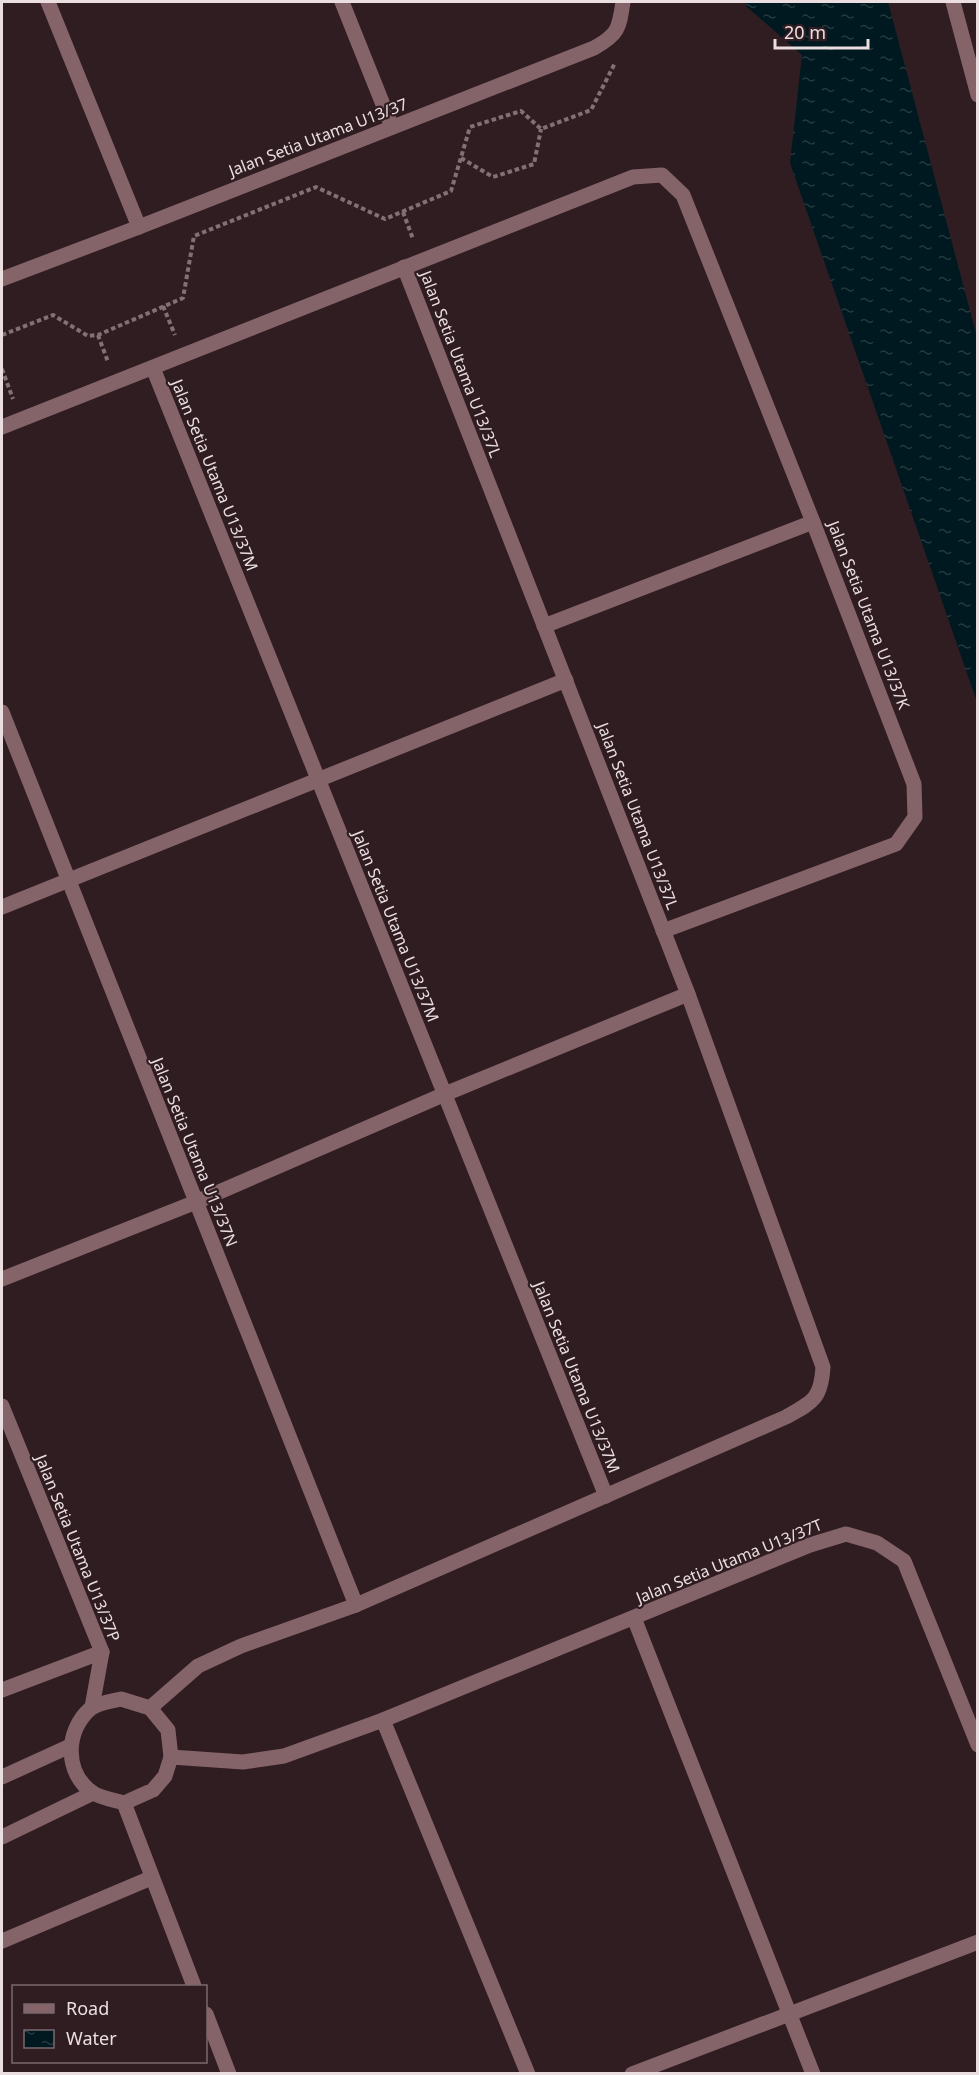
<svg xmlns="http://www.w3.org/2000/svg" width="979" height="2075" font-family="'Noto Sans',sans-serif">
	<defs>
		<pattern id="water-ripples" width="26" height="14" patternUnits="userSpaceOnUse" patternTransform="scale(1.5)"><rect width="26" height="14" fill="#00181f"/><path d="M2 4q2-2 4 0t4 0M15 11q2-2 4 0t4 0" fill="none" stroke="#25393f"/></pattern>
	</defs>
	<rect width="100%" height="100%" fill="#2f1d21"/>
	<path fill="url(#water-ripples)" d="M745,2H888L977,337V702L790,163L802,55L746,6Z"/>
	<g fill="none" stroke-linecap="round" stroke-linejoin="round">
		<g stroke="#817175" stroke-width="4" stroke-dasharray="4.5 3" stroke-linecap="butt">
			<path d="M461,158L493,177L534,164L541,129"/>
			<path d="M403,212L413,239"/>
			<path d="M163,306L175,335"/>
			<path d="M2,335L53,315L88,336L98,335L183,298L194,236L316,187L385,219L451,191L470,127L521,111L541,129L591,110L615,63"/>
			<path d="M98,335L108,362"/>
			<path d="M2,369L13,399"/>
		</g>
		<g stroke="#846369" stroke-width="15">
			<path d="M48,2L139,227"/>
			<path d="M342,2L392,127"/>
			<path d="M953,2L978,95"/>
			<path d="M2,279L139,227L594,48C619,34 619,28 623,2"/>
			<path d="M153,368L606,1496"/>
			<path d="M2,427L633,177L662,175L683,195L813,522L914,784L915,817L896,844L663,931"/>
			<path d="M544,626L813,522"/>
			<path d="M2,712L356,1605"/>
			<path d="M2,907L566,680"/>
			<path d="M2,1279L196,1202L445,1094L688,994"/>
			<path d="M2,1406L102,1652L92,1707"/>
			<path d="M634,1618L813,2074"/>
			<path d="M2,1690L102,1652"/>
			<path d="M121,1699L150,1708L168,1730L171,1757L165,1776L153,1790L124,1803C114,1800 101,1798 93,1793C64,1773 65,1731 90,1709C97,1703 112,1701 121,1699Z"/>
			<path d="M150,1708L198,1666L241,1646L356,1605L786,1417C813,1402 821,1399 823,1367L688,994L404,267"/>
			<path d="M383,1720L528,2074"/>
			<path d="M171,1757L243,1762L284,1756L383,1720L810,1545L846,1534L877,1543L904,1561L978,1745"/>
			<path d="M2,1777L70,1746"/>
			<path d="M124,1803L194,1986"/>
			<path d="M2,1837L93,1793"/>
			<path d="M2,1941L151,1878"/>
			<path d="M206,2014L229,2074"/>
			<path d="M632,2074L978,1942"/>
		</g>
	</g>
	<g text-anchor="middle" stroke-width="4.5" stroke-linejoin="round" paint-order="stroke">
		<g font-size="16" fill="#ebdee0" stroke="#2f1d21">
			<text transform="translate(318 137) rotate(-21)" y="6">Jalan Setia Utama U13/37</text>
			<text transform="translate(461 364) rotate(69)" y="6">Jalan Setia Utama U13/37L</text>
			<text transform="translate(215 475) rotate(68)" y="6">Jalan Setia Utama U13/37M</text>
			<text transform="translate(869 615) rotate(69)" y="6">Jalan Setia Utama U13/37K</text>
			<text transform="translate(638 816) rotate(69)" y="6">Jalan Setia Utama U13/37L</text>
			<text transform="translate(396 926) rotate(68)" y="6">Jalan Setia Utama U13/37M</text>
			<text transform="translate(195 1152) rotate(68)" y="6">Jalan Setia Utama U13/37N</text>
			<text transform="translate(577 1377) rotate(68)" y="6">Jalan Setia Utama U13/37M</text>
			<text transform="translate(78 1548) rotate(68)" y="6">Jalan Setia Utama U13/37P</text>
			<text transform="translate(729 1561) rotate(-22)" y="6">Jalan Setia Utama U13/37T</text>
		</g>
	</g>
	<rect width="979" height="2075" fill="none" stroke="#ebdee0" stroke-width="6"/>
	<rect x="12" y="1985" width="195" height="78" fill="#2f1d21" stroke="#7a6a6d" stroke-width="1.5"/>
	<rect x="24" y="2004" width="30" height="9" fill="#846369" stroke="#7a6a6d" stroke-width="1.5"/>
	<text x="66" y="2015" font-size="18" fill="#ebdee0">Road</text>
	<rect x="24" y="2030" width="30" height="18" fill="url(#water-ripples)" stroke="#7a6a6d" stroke-width="1.5"/>
	<text x="66" y="2045" font-size="18" fill="#ebdee0">Water</text>
	<path d="M775 39v9h93v-9" fill="none" stroke="#ebdee0" stroke-width="3"/>
	<text x="784" y="39" font-size="18" fill="#ebdee0" stroke="#2f1d21" stroke-width="4.5" paint-order="stroke">20 m</text>
</svg>
